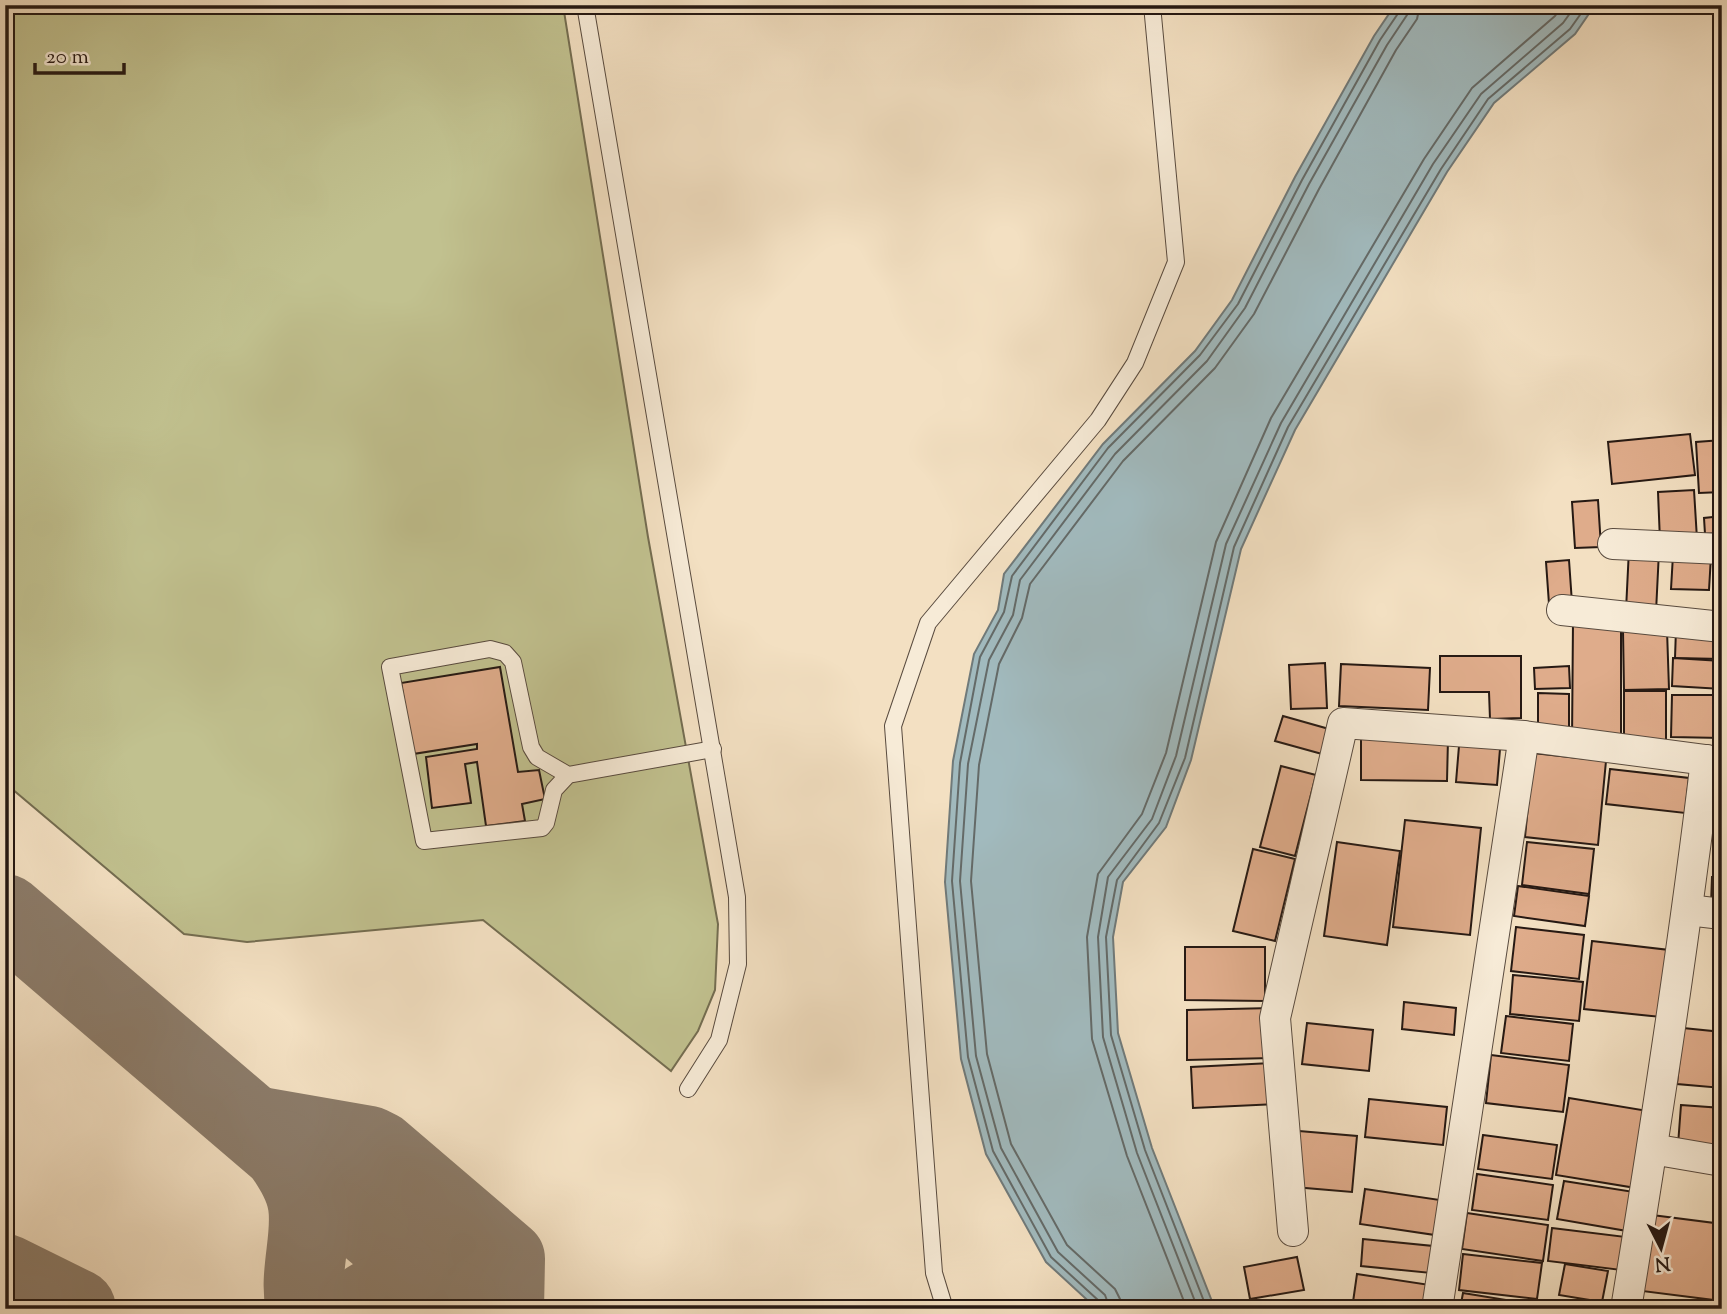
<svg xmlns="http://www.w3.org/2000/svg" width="1727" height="1314" font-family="'Sorts Mill Goudy',serif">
	<rect width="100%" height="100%" fill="#f3e0c2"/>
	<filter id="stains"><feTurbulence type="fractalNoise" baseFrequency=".00286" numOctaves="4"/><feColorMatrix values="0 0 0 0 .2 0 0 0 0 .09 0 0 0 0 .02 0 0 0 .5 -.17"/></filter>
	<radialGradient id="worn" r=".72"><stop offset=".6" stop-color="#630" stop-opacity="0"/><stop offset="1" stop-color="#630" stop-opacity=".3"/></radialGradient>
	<path fill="#c1c18f" stroke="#746d51" stroke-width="2" d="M5,5H563L648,537L718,924L715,990L698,1031L671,1071L483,920L247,942L184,934L5,783Z"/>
	<path fill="#a1babe" stroke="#707a7a" stroke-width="2" d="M1395,5H1595L1575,34L1494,103L1447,172L1295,430L1241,549L1191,760L1166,827L1123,882L1113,937L1118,1033L1152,1148L1215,1309H1097L1046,1262L986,1154L961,1059L945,882L953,761L974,654L998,610L1004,574L1103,444L1195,351L1232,300L1295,177L1374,36Z"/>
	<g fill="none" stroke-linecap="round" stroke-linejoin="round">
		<g stroke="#646a68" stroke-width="2">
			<path d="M1101,1309L1099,1301L1051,1257L993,1151L968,1057L952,881L960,763L980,657L1004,612L1012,576L1108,448L1200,355L1238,304L1302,180L1380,40L1399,12L1400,5"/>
			<path d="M1110,1309L1105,1295L1058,1252L1001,1148L976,1056L960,881L968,764L989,660L1013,615L1020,580L1115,454L1207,361L1245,308L1309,184L1387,45L1407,15L1409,5"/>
			<path d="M1121,1309L1120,1299L1115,1289L1067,1245L1011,1144L987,1054L971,881L979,765L999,664L1022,618L1030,584L1123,461L1215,368L1254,314L1319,189L1396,50L1417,19L1420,5"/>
			<path d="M1187,1309L1127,1156L1092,1039L1087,937L1098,874L1142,814L1166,753L1216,542L1271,418L1424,159L1472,88L1555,16L1563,5"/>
			<path d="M1198,1309L1137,1153L1103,1037L1098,937L1108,877L1152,819L1176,756L1226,544L1281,423L1433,164L1481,94L1563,23L1576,5"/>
			<path d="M1207,1309L1145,1150L1111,1035L1106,937L1117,880L1159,823L1185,758L1234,547L1288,427L1441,169L1488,99L1570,29L1587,5"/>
		</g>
		<g stroke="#8c7c6a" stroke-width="80">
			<path d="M5,914L467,1309"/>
			<path d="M254,1126L369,1146L379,1151L505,1259L504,1309"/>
			<path d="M282,1150C293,1167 305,1184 308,1205C313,1239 298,1274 306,1309"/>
			<path d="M5,1274L76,1309"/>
			<path d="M358,1309C394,1280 421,1283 460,1303"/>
		</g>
	</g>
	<g fill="#dfac8b" stroke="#261913" stroke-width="2">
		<path d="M1690,434L1695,475L1612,484L1608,442Z"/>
		<path d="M1722,440V492L1699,493L1696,442Z"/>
		<path d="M1694,490L1697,539L1660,541L1658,492Z"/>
		<path d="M1598,500L1601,547L1575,548L1572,502Z"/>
		<path d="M1722,516V533L1705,534L1704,518Z"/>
		<path d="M1629,549L1659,551L1656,612L1626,610Z"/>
		<path d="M1673,555L1711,556L1709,590L1671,589Z"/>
		<path d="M1569,560L1572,603L1549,604L1546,562Z"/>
		<path d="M1573,621H1621V741H1572Z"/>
		<path d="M1676,629L1722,631V659L1675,658Z"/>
		<path d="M1667,630L1669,689L1624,690L1623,631Z"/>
		<path d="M1440,656H1521V718L1490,719L1489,692H1440Z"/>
		<path d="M1673,658L1722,661V689L1672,686Z"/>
		<path d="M1325,663L1327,708L1291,709L1289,665Z"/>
		<path d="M1341,664L1430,668L1428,710L1339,706Z"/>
		<path d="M1569,666L1570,688L1535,689L1534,668Z"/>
		<path d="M500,667L518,772L539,770L545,799L522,804L525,821L486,826L477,762L465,764L471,803L432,808L426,757L477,749V744L413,754L401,683Z"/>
		<rect x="1624" y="691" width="42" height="56"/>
		<path d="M1538,693L1569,694V736L1538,737Z"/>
		<path d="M1672,695H1722V738L1671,737Z"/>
		<path d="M1283,716L1329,729L1322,754L1275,741Z"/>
		<path d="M1460,734L1501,737L1497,785L1456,782Z"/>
		<path d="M1361,738L1448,739L1447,781L1361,780Z"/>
		<path d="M1533,753L1606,761L1598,845L1525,837Z"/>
		<path d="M1281,766L1316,775L1295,856L1260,847Z"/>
		<path d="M1610,769L1689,778L1685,813L1606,804Z"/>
		<path d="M1717,779H1722V860H1714Z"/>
		<path d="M1405,820L1481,828L1470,935L1393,927Z"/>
		<path d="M1337,842L1400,851L1387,945L1324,936Z"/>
		<path d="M1527,842L1594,849L1589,894L1522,885Z"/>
		<path d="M1253,849L1295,859L1275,941L1233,931Z"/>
		<path d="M1712,877H1722V905H1711Z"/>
		<path d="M1518,886L1589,896L1585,926L1514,916Z"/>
		<path d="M1516,927L1584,935L1579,979L1511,971Z"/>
		<path d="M1592,941L1669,950L1661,1017L1584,1009Z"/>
		<path d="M1185,947H1265V1001L1185,1000Z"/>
		<path d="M1513,975L1583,982L1579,1021L1510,1014Z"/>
		<path d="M1404,1002L1456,1008L1454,1035L1402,1029Z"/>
		<path d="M1272,1008L1273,1058L1187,1060V1010Z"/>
		<path d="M1506,1016L1573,1024L1569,1061L1501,1053Z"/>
		<path d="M1307,1023L1373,1030L1369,1071L1302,1064Z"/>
		<path d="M1683,1028L1722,1032V1088L1677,1084Z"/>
		<path d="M1491,1055L1569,1065L1563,1112L1486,1103Z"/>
		<path d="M1274,1063L1275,1104L1193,1108L1191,1067Z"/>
		<path d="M1569,1098L1648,1111L1636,1188L1556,1175Z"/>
		<path d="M1369,1099L1447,1107L1443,1145L1365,1137Z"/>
		<path d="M1681,1105L1722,1108V1148L1678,1145Z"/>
		<path d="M1299,1131L1357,1136L1352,1192L1294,1187Z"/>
		<path d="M1483,1135L1557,1145L1552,1179L1478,1169Z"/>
		<path d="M1477,1174L1553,1185L1548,1220L1472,1210Z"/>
		<path d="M1564,1181L1634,1192L1627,1231L1557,1219Z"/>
		<path d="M1365,1189L1440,1200L1435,1235L1360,1224Z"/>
		<path d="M1467,1213L1548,1225L1543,1261L1462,1249Z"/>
		<path d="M1652,1215L1722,1224V1301L1642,1291Z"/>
		<path d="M1552,1228L1626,1237L1621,1270L1548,1261Z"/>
		<path d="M1363,1239L1433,1246L1431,1273L1361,1266Z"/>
		<path d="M1463,1254L1542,1263L1537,1299L1459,1290Z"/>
		<path d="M1297,1257L1304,1290L1250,1299L1244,1267Z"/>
		<path d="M1565,1264L1608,1271L1602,1302L1559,1295Z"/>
		<path d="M1357,1274L1430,1285L1427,1309H1352Z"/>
		<path d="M1463,1293L1537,1305V1309H1460Z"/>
		<path d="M1547,1302L1599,1306V1309H1547Z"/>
		<path d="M1658,1302L1703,1309H1657Z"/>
	</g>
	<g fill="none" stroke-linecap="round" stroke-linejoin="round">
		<defs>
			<g id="lane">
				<path d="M585,5L737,897L738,964L719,1040L688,1089"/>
				<path d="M568,775L537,757L531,747L513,662L505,653L490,649L390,667L424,841L542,828L546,823L554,790L568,775L713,749"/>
				<path d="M945,1309L934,1273L893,726L928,623L1098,420L1135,363L1176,262L1152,5"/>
			</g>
			<g id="street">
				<path d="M1613,544L1722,549"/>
				<path d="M1562,610L1722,627"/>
				<path d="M1688,910L1722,914"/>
				<path d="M1652,1149L1722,1161"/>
				<path d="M1293,1231L1275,1018L1343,723L1524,736L1721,762"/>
				<path d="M1437,1309L1524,736"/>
				<path d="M1626,1309C1656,1126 1684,944 1706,760"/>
			</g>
		</defs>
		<use href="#lane" stroke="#594b3f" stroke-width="18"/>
		<use href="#street" stroke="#594b3f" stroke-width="32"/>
		<use href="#lane" stroke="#f7ebd7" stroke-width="16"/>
		<use href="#street" stroke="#f7ebd7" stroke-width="30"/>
	</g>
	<rect width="1727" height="1314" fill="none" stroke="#f3e0c2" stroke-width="28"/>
	<rect x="7" y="7" width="1713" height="1300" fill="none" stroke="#261913" stroke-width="3.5"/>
	<rect x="14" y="14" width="1699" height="1286" fill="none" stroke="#261913" stroke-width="2"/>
	<g transform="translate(1661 1248) rotate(174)" stroke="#f7ebd7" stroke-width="5" paint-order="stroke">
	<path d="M0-5L12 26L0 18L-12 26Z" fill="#261913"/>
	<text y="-10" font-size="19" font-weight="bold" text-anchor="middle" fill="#261913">N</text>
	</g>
	<path d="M35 63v10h89v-10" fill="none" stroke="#261913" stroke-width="3.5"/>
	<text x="46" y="63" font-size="21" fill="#261913" stroke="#f7ebd7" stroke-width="5" paint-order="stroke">20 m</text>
	<rect width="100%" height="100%" filter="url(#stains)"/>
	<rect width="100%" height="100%" fill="url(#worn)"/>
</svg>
